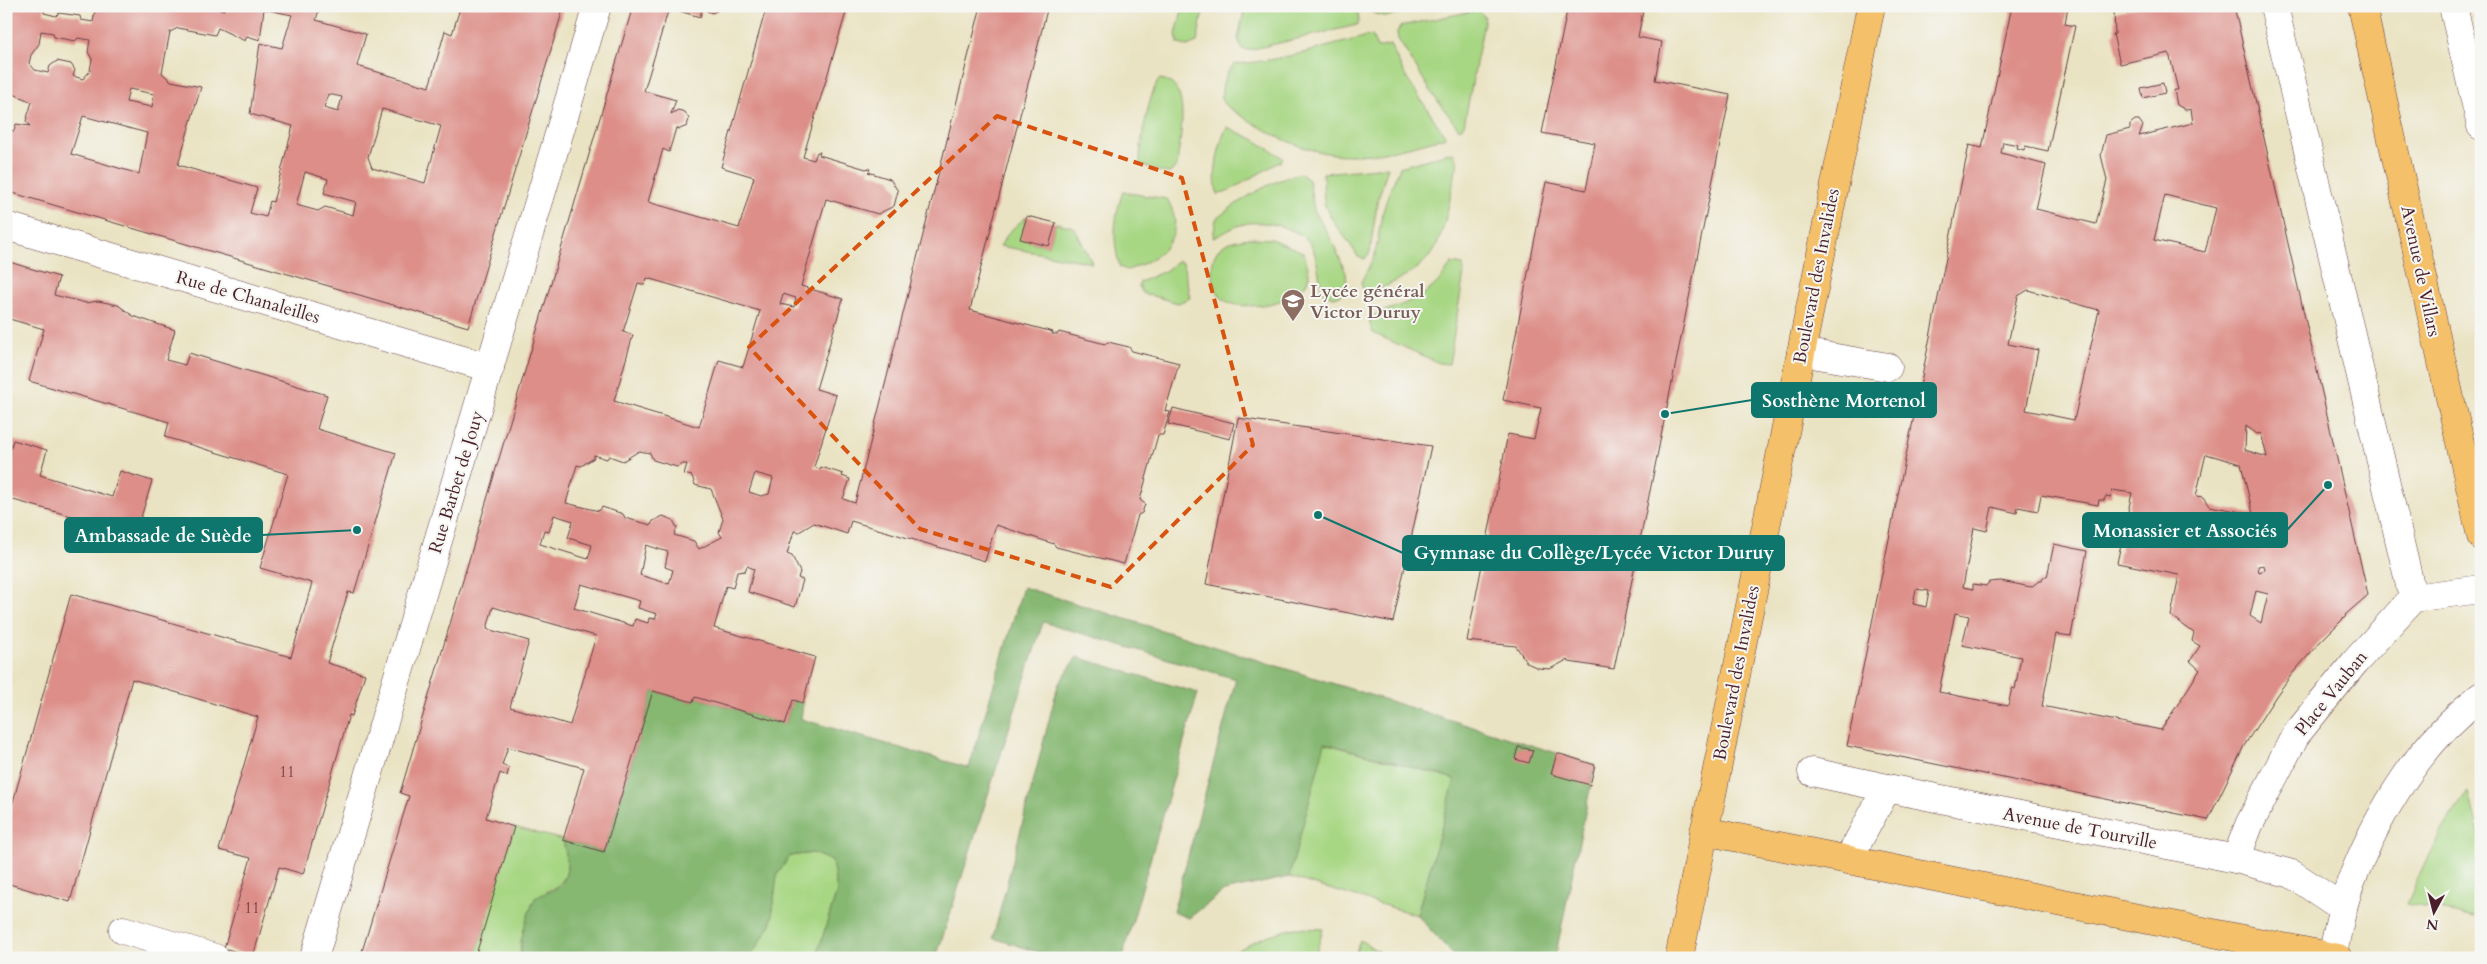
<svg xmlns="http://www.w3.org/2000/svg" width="2487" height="964" font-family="Cardo,serif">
	<rect width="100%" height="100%" fill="#f6f6f2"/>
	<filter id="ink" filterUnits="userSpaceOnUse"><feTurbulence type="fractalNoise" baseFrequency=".02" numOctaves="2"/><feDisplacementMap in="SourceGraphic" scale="10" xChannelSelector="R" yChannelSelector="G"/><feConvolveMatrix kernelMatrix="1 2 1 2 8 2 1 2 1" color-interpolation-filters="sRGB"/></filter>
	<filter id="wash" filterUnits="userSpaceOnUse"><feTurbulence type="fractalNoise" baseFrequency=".0096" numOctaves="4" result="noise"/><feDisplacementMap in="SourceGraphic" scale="20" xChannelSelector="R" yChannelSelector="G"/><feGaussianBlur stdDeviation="1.12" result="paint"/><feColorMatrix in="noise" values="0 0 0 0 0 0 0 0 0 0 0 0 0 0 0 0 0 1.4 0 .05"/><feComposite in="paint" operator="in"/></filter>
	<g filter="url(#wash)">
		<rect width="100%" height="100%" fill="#eae3c3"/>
		<g fill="#a8d784" stroke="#797b58">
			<path d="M1183,6H1204L1197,42L1187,46L1178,44L1176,35Z"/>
			<path d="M1245,6H1357L1359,22L1357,25L1249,50L1242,49L1238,39Z"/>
			<path d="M1369,6H1427L1385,17L1371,12Z"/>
			<path d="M1478,10L1485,17L1464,125L1459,129L1434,96L1398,39L1397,32L1401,26Z"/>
			<path d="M1372,35L1377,48L1390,45L1407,79L1446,137C1373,157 1331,168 1262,128C1249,120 1235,113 1223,103C1219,90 1225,72 1235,64C1283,61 1327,46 1372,35Z"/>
			<path d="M1160,79C1194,83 1179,141 1177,165L1170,173L1161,172L1140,164C1139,149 1149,89 1160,79Z"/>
			<path d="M1227,127L1255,140L1283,158L1281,161L1225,193L1218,194C1211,179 1219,142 1227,127Z"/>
			<path d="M1454,153L1458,163C1451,188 1448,218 1438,242C1431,261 1409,275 1392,283C1382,288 1374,293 1363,290L1361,282L1375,255L1382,215L1388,195L1400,167L1445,154Z"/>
			<path d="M1388,167L1377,203L1370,252L1365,259L1358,257C1349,240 1334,226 1326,208C1322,198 1324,183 1323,173Z"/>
			<path d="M1300,173L1309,180L1314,210L1333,243L1346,273L1347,285L1340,296L1333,297L1323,293C1318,277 1319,259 1311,245C1302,228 1262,219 1244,224C1234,226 1223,234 1213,238L1216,219C1241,199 1269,182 1300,173Z"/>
			<path d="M1123,192L1167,199C1189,235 1160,260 1127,270L1120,267C1112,242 1114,216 1123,192Z"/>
			<path d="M1027,216L1021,239L1049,246L1056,223L1074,227L1092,263L1000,246L1009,232Z"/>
			<path d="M1251,238L1271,239L1303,252C1305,259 1309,268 1309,275C1306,302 1251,311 1230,303C1212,297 1206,263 1219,249C1226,241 1241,239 1251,238Z"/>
			<path d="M1178,261L1183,263L1190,298L1178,303L1142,293L1139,286L1140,282L1165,271Z"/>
			<path d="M1451,263L1463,265L1464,273L1449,364L1439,363L1373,333L1369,321L1374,315C1407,302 1433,298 1451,263Z"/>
			<path d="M1324,743L1455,779L1417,915L1289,877Z"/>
			<path d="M2469,792L2481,842V918L2407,904C2423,863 2442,826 2469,792Z"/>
			<path d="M514,827L563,840C568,863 573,881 547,891L520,942L521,958H475Z"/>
			<path d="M813,853L832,861L837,891L816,958H750L771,924L777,875L790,856Z"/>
			<path d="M1295,928L1323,929L1316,954L1301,953L1274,958H1227C1249,942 1268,934 1295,928Z"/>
			<path d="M1360,940L1388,958H1354Z"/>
		</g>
		<g fill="#86b872" stroke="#686c4e">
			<path d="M1023,587L1595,765L1555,958H1456L1417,915L1455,779L1325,743L1289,877L1224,891L1189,918L1173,912L1236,679L1043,622L936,958H816L837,891L832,861L813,853L790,856L777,875L771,924L750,958H521C520,935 526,919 535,898C542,894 550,892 556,888C573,877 566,855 563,840L604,852L653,691L693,702L695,697L785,724L793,700L803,703L801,719L969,768Z"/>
			<path d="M1077,657L1198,693L1122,958H1058L993,938L1058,685Z"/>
		</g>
		<g id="blocks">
			<g fill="#dd8e88" fill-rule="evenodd">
				<path d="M6,6H45L44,13L56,16L59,13L80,16L81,20L93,22L96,6H135L149,9V6H200L224,10L225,6H320L316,20L366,34L357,66L429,87L445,31L452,34L459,12L457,6H564L468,327L6,191V129L14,131L16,124L30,126L26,121L32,102L9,92L6,100ZM264,9L292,15L282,48L260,43L250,114L293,126L273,202L270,201L266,217L250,213L257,188L178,165L201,87L171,81L162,73L170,32L178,28L215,35L218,28L245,41L247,36L260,40ZM41,31L53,33L54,37L75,41L78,38L90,40L88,52L92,59L90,71L83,79L73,76L75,70L71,64L57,61L50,66L48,73L35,70L29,63L31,55L39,44ZM129,89L154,94L152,107L126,102ZM328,94L342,97L338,112L324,108ZM382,109L441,126L425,183L372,168L368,157ZM83,116L147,133L139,174L71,154ZM305,172L328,179L324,193L356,202L353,215L325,207L318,211L296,205Z"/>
				<path d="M633,6H703L700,17L669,8L644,91L676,100L671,114L678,110L685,112L689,119L687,126L680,129L676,128L669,152L663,149L648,202L739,228L754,177L721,167L765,12L747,6H848L803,157L814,160L817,152H820L819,155L866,169L869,168L870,170L868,172L890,179L898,191L894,206L878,214L826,199L801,286L843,299L816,389L836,395L814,467L820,469L821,467L843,474L842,476L850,479L843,499L855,503L981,6H1048L970,310L1053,332L1052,334H1058L1059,332L1105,344L1108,342L1129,347L1132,351L1179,363L1165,411L1170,412L1163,435H1158L1140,500L1145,504L1142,513L1138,515L1124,564L1056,547L1054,544L996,525L985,561L851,521L847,534L814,523L799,532L794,531L787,554L792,556L800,572L798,578L803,580L795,607L748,592L754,569L747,566L745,571L737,572L733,588L726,586L714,628L815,657L803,703L793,700L785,724L695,697L693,702L653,691L604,852L563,840L584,768L508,747L502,765L509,768L507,776L500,773L486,818L514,827L475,958H360L409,796L400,793ZM647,278L760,311L743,367L719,360L699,427L614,401L633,335L623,332L638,283L645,285ZM783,294L796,298L794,307L780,304ZM639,451L650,453L653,460L677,467L683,464H687L684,474L692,476L695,485L711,489L723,519L719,532L722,537L699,549L694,541L674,535L677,528L673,520L663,516L653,521L651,525L625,518L623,514L602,507L599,511L566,503L577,465L581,466L594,458V455L607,459L609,456L623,461ZM755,473L773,478L769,494L761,496L749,492ZM554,515L573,521L568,538L592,545L588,559L540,544L544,530L549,532ZM646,545L668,552L665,567L673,570L669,584L640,575ZM581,584L640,601L638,608L657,614L655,619L649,618L648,623L635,619L633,626L574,608ZM493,607L596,636L570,725L510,707L529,641L487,629Z"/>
				<path d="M704,6H719L718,10L712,13L707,11Z"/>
				<path d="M1568,6H1644L1638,37L1662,42L1655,80L1730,95L1614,669L1569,662L1567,660L1550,669L1538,668L1527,663L1516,646L1467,641L1508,434L1534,439L1541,408L1503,400L1546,182L1586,190L1595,143L1542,133Z"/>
				<path d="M2012,6H2068L2065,24L2075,26L2048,151L2025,146L2024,150L2017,148L2018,145L2003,142L2001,153L2046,165L2036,209L2096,224L2107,180L2101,155L2106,135L2130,129V124L2135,120H2139L2143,126L2139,136L2193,123L2191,109L2186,110L2177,105L2174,90H2178L2169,53L2120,64L2113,34H2115L2114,12L2142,6H2234L2368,595L2345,615L2346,616L2320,642L2292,674L2276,696L2244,746L2208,820L1847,746L1969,145L1982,148ZM2165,195L2216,208L2205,252L2154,240ZM2028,290L2099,310L2074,420L2026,410L2038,350L2008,344L2018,296ZM2246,426L2257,434L2261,433L2267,457L2245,450ZM2206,454L2241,464L2253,514L2209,506L2203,497L2196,496ZM2112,490L2132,493L2117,563L2179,575L2171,616L2194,633L2192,641L2200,646L2190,661L2200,670L2161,730L2042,706L2056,634L2071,636L2087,551L2054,544L2047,577H2043L2042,581H2039L2031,587L2001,581L1989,582L1986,586L1973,584V589L1963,587L1974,528L1987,531L1992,507L2017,513L2018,507L2038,511L2041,495L2098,505L2099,500H2104L2106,496L2111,497ZM2264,565L2265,570L2259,572L2258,566ZM1916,589L1929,591L1926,607L1913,604ZM2256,591L2268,594L2261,623L2250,616ZM1955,613L1969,616L1962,645L2021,657L2015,689L2012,688L2008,706L1939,692Z"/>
				<path d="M2163,83L2165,93L2143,98L2141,88Z"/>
				<path d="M1027,216L1056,223L1049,246L1020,239Z"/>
				<path d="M6,261L59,277L54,295L86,303L98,301L118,305L133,316L175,330L166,360L185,365L189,353L327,395L317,429L396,453L354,593L348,592L327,663L365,674L352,716L349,715L303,874L279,867L253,957L224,948L251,858L219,850L258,717L132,679L70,902L6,883V827L71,594L291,657L312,583L260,568L288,474L165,437L169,422L29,381L44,329L6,318Z"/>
				<path d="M1173,408L1234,423L1230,439L1168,424Z"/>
				<path d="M1238,418L1431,446L1393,622L1206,584Z"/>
				<path d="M13,440L47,450L40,475L112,497L120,471L152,481L136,534L6,498V466Z"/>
				<path d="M1518,747L1533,750L1529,763L1515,759Z"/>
				<path d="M1557,753L1595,765L1590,785L1551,774Z"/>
			</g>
		</g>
	</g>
	<g filter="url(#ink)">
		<use href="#blocks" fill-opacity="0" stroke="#623c42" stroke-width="1"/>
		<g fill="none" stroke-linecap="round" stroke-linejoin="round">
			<defs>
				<g id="minor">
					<path d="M2274,6L2413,598"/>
					<path d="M2453,6L2481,126"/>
					<path d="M6,226L490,368"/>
					<path d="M1801,352L1888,367"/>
					<path d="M1812,772L1887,788"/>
					<path d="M2236,859L2249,825L2295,736L2355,662L2413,598L2481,589"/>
					<path d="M1848,860L1887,788L2236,859L2292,874L2343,908"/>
					<path d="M123,930L215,958"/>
					<path d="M2332,957C2338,931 2342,904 2352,879C2380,809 2421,742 2481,696"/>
					<path d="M314,958L597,6"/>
				</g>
				<g id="major">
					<path d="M2362,6L2481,536"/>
					<path d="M1704,831L2338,958"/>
					<path d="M1679,958L1871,6"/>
				</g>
			</defs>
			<use href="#minor" stroke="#623c42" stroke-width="29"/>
			<use href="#major" stroke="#623c42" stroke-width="29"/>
			<use href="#minor" stroke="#fff" stroke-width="28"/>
			<use href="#major" stroke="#f4c16a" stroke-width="28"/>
		</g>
	</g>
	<path fill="none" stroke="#d8530f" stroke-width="4" stroke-dasharray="10 6" stroke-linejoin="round" d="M997,116L1182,178L1253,445L1111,587L920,529L749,347Z"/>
	<defs>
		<symbol id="school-pin" viewBox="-11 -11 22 30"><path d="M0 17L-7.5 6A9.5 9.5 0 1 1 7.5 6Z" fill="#8d6e63" stroke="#f6f6f2"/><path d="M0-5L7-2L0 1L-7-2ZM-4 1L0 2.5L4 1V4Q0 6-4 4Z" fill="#fff"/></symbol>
	</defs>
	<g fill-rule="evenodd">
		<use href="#school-pin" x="1279" y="287" width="28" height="38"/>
	</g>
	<g text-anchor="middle" stroke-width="4" stroke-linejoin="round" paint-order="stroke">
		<g font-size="15" fill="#6f3b42">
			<text x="287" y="777">11</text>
			<text x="252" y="913">11</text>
		</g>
		<g font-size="18" fill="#4a1f2b" stroke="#f6f6f2">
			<text transform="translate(2421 271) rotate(78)" y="6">Avenue de Villars</text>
			<text transform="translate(1816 276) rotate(-79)" y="6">Boulevard des Invalides</text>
			<text transform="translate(248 297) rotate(16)" y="6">Rue de Chanaleilles</text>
			<text transform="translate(456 482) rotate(-73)" y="6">Rue Barbet de Jouy</text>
			<text transform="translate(1736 673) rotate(-79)" y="6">Boulevard des Invalides</text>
			<text transform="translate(2331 693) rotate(-51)" y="6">Place Vauban</text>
			<text transform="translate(2080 828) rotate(11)" y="6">Avenue de Tourville</text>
		</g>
		<g font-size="18" font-weight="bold" fill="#785e54" stroke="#f6f6f2" text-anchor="start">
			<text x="1310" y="297">Lycée général<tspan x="1310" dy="21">Victor Duruy</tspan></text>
		</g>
	</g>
	<path fill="none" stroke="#0f766e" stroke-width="2" d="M1665 414L1752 400M2328 485L2287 530M357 530L262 535M1318 515L1403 553"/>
	<g fill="#0f766e" stroke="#f6f6f2" stroke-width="2">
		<circle cx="1665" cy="414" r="5"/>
		<circle cx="2328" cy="485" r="5"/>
		<circle cx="357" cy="530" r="5"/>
		<circle cx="1318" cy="515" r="5"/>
	</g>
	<g fill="#0f766e" stroke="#0f766e" stroke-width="2">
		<rect x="1752" y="383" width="184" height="34" rx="5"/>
		<rect x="2083" y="513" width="204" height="34" rx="5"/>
		<rect x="65" y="518" width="197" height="34" rx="5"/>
		<rect x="1403" y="536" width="381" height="34" rx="5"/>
	</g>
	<g font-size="19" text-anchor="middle" font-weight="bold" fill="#fff">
		<text x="1844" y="407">Sosthène Mortenol</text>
		<text x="2185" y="537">Monassier et Associés</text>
		<text x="163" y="542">Ambassade de Suède</text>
		<text x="1594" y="559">Gymnase du Collège/Lycée Victor Duruy</text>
	</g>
	<rect width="2487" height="964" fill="none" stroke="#f6f6f2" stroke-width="25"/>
	<g transform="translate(2434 912) rotate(187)" stroke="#f6f6f2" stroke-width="4" paint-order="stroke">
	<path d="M0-4L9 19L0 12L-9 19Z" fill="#4a1f2b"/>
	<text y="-8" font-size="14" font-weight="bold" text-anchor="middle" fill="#4a1f2b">N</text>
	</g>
</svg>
